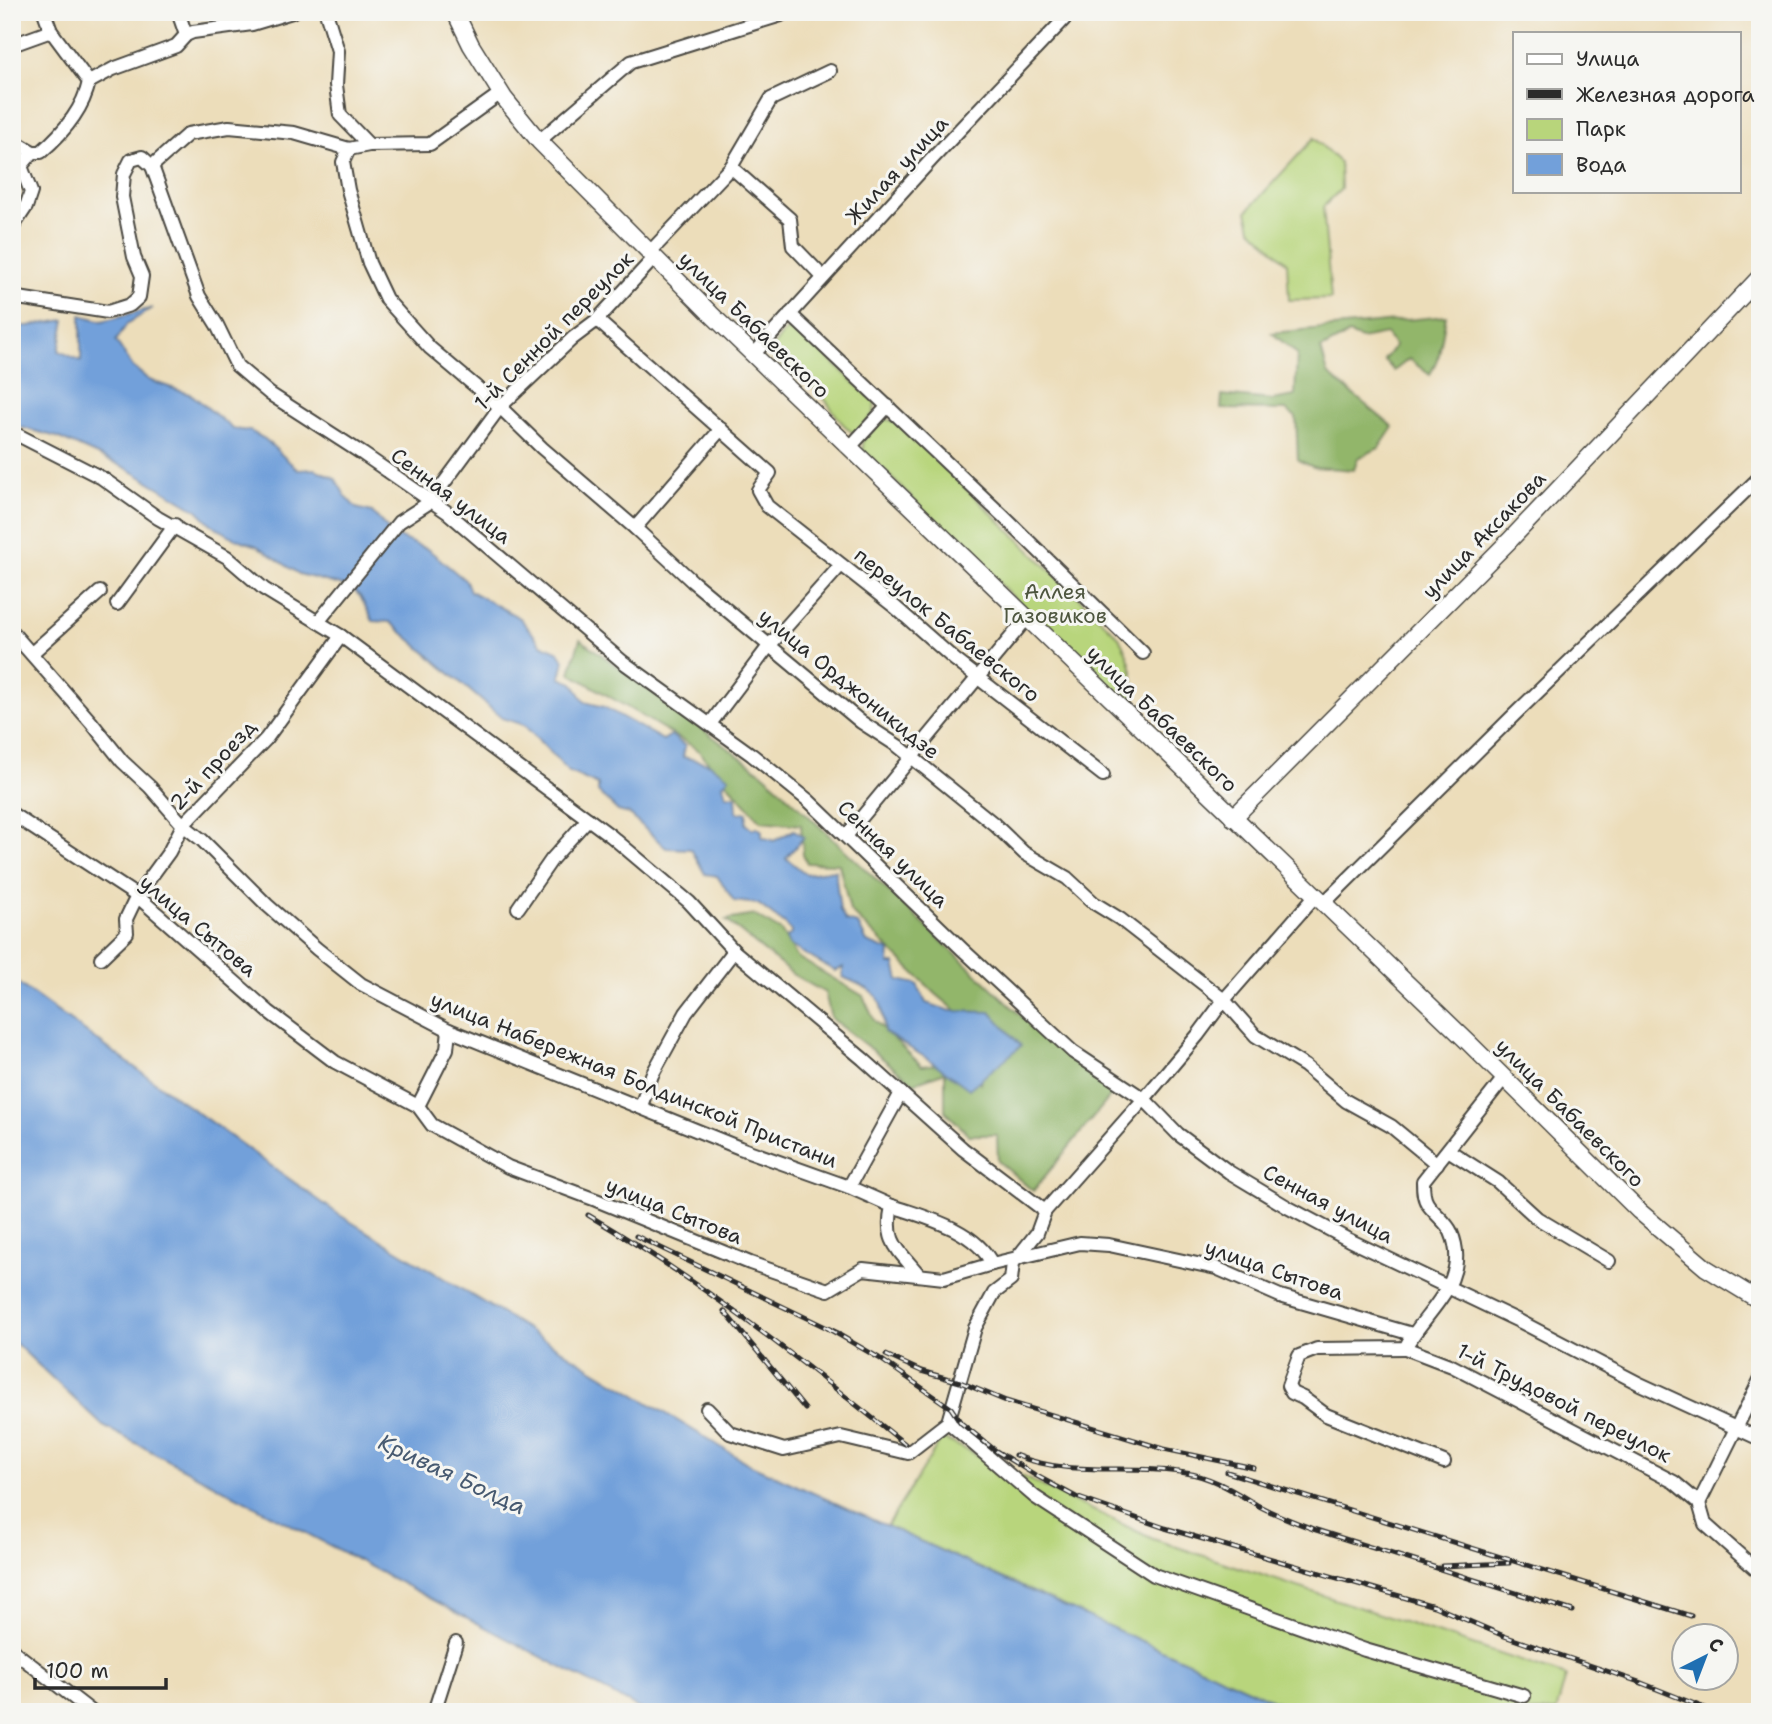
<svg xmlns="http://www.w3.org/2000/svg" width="1772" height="1724" font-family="'Shantell Sans',sans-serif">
	<rect width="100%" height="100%" fill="#f6f6f2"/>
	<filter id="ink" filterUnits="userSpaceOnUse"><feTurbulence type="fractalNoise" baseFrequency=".0143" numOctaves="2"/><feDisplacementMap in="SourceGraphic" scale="14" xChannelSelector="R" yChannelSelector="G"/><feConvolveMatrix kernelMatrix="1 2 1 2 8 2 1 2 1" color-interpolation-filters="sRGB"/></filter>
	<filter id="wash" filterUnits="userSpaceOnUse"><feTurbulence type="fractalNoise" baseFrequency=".00686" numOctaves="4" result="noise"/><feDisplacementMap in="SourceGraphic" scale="28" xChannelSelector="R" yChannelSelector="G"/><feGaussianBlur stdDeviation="1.57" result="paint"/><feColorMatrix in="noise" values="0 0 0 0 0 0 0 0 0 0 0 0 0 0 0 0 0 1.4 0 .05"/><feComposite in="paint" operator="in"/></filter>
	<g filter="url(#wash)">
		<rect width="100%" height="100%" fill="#ecddba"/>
		<g fill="#b8d57b" stroke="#728053" stroke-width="2">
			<path d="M1314,138L1340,163L1341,189L1323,207L1331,299L1289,300L1287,263L1251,228L1247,211Z"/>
			<path d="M793,325L875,402L874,413L856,435C838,424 833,407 820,394C805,379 787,372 772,357C772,343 782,333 793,325Z"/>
			<path d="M884,419L898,422L1119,637C1130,658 1135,675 1134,698L1127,705C1117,698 1113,689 1105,680C1092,665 1075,651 1058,641L863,450V440Z"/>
			<path d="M942,1438L1153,1539L1566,1676L1556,1712H1299L887,1526Z"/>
		</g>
		<g fill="#92b66b" stroke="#5e704b" stroke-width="2">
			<path d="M1446,316L1439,355L1430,375L1409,359L1394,371L1384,360L1395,346L1386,334L1361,339L1349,334L1321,349L1328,374L1393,427L1379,448L1358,458L1354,470L1313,467L1298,460L1296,417L1286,410L1221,409L1222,395L1272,400L1295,396L1297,354L1272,333Z"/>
			<path d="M580,639L765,775L1046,1039L1114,1092L1033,1191L998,1161L997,1135H969L945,1111V1072L914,1083L831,1018L825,993L792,974L726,920L754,915L781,931L797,957L863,996L874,1020L922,1066L952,1062L981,1083L984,1034L936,994L850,911L839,864L807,863L803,855L801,825L761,821L697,749L570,673Z"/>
		</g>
		<g fill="#72a0da" stroke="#4e6682" stroke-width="2">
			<path d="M153,308L127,324L116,341L133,367L149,380L192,395L233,429L250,431L265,439L298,470L315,469L335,478L346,497L356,508L372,512L393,535L429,550L466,581L470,591L520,618L541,644L559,652L564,660L560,678L573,683L585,702L604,707L663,740L671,735L685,746L683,757L708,763L729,777L723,785L726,795L736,796L737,813L747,812L746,824L753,829L757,827L762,831V837L774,841L794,830L804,837L786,858L806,874L835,870L840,911L846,921L858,924L867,942L890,951L889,964H895L899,980L917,984L926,1003L951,1011L991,1012L1021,1046L969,1089L931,1061L884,1032C883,992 877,993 843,977V967L835,971L789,945L786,938L792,933L786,925L758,904L734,901L717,876L705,874L691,849L666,848L629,814L618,811L598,792V785L569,772L524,725L502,718L390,622L373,621L360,596L351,588L299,574L257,546L234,538L211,524L197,510L124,467L57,437L12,425V326H28L65,320L59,351L81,361V315L102,321Z"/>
			<path d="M12,979L338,1214L749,1464L1299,1712H646L103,1426L12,1340Z"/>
		</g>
	</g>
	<g filter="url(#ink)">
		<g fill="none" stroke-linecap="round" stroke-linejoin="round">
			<defs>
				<g id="minor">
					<path d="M44,12L51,31L89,82"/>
					<path d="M178,12L186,35"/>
					<path d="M326,12L338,51L336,85L340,115L369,145"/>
					<path d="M12,45L51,31"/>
					<path d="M12,140L33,152"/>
					<path d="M539,141L631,62L781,15"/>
					<path d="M349,149L343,162L348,190L369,263L386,299L430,348L500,407L542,448L635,528L692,581L861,722L898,746L994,824L1024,853L1067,878L1094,903L1120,919L1224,1000L1256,1036L1305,1066L1346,1101L1391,1126L1437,1164"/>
					<path d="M152,166L199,296L217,325L237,366L270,394L363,454L447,512L623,662L752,755L809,801L962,949L1073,1052L1144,1099L1178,1134L1229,1172L1289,1208L1349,1240L1521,1322L1640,1384L1760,1439"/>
					<path d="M731,167L790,219L793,246L823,277"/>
					<path d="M12,228L26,207L31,192L21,166L33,152H41C63,133 83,110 89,82L113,69L176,46L186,35L193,32L252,24L292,12"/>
					<path d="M650,252L731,167L771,99L830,71"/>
					<path d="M12,297L108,312L130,305L139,297L142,276L134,257L122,197L124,174L131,160L142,157L152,166L188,134L229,127L294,133L349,149L369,145L430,144L501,93"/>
					<path d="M790,314L1004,517L1143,653"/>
					<path d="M597,320L770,473L758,490L767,506L895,607L954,659L1103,775"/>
					<path d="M753,355L932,159L1071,12"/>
					<path d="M12,432L102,478L158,518L227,557L264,589L341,636L611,836L689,902L734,951L863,1059L963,1149L1045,1211"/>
					<path d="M850,447L888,406"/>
					<path d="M635,528L721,429"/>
					<path d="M117,604L175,525"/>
					<path d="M318,622L399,522L430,502L500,407L573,338L597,320L655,257"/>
					<path d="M12,632L91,722L122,761L150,787L183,825L202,840L267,905L317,949L361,984L449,1030L740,1148L849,1187L892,1206C884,1242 898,1249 919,1275"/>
					<path d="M32,653L100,592"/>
					<path d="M710,724L769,646L841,565"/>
					<path d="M12,814L137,896L269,1012L335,1062L418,1106L432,1125L508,1167L596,1200L750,1263L828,1290L863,1269L944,1278L992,1264L1080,1243L1109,1245L1216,1268L1280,1296L1412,1334"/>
					<path d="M847,835L1027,618"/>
					<path d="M1323,904L1515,714L1760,477"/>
					<path d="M518,908L552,859L588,819"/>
					<path d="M101,958L127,933L126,919L137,896L169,852L183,825L266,739L341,636"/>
					<path d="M418,1106L447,1049L449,1030"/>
					<path d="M641,1106L652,1075L686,1013L734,951"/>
					<path d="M1448,1150L1498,1182L1537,1218L1609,1261"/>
					<path d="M849,1187L901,1093"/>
					<path d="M892,1206C925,1217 976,1230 992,1264"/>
					<path d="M1405,1348L1452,1366L1674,1482L1699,1503"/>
					<path d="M707,1409L730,1433L784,1450L841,1437L908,1453L948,1422L975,1328L994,1293L1011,1280L1013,1263L1037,1233L1045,1211L1144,1099L1198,1035L1224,1000L1315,896"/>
					<path d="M948,1422L1035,1497L1154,1575L1365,1650L1524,1696"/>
					<path d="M1444,1462L1326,1415L1303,1398L1292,1393L1288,1386L1299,1356L1317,1349L1405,1348C1425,1311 1472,1281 1451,1232C1446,1221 1433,1213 1427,1203C1423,1197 1423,1188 1423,1181L1504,1078"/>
					<path d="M1699,1503L1760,1380"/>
					<path d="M1699,1503L1705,1524L1760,1573"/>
					<path d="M12,1650L92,1712"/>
					<path d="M434,1712L456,1643"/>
				</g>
				<g id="major">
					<path d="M455,12L471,45L504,98L539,141L711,314L1469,1043L1639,1211L1706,1268L1760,1301"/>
					<path d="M1233,818L1509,541L1760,277"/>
				</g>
			</defs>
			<use href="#minor" stroke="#484640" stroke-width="16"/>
			<use href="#major" stroke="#484640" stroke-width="19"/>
			<use href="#minor" stroke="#fff" stroke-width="12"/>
			<use href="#major" stroke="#fff" stroke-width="16"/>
			<defs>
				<g id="rail">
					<path d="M588,1215C701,1281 803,1362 905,1444"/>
					<path d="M636,1236L838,1333"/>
					<path d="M724,1311L805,1409"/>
					<path d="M829,1329L879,1358L951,1408L961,1423L996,1451L1035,1475L1076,1497L1165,1528L1434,1606L1504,1636L1639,1682L1715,1712"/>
					<path d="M886,1355L921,1371L960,1382L1006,1401L1164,1449L1254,1468"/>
					<path d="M1015,1455C1070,1478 1128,1463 1186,1473C1213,1477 1235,1492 1259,1506C1276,1515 1295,1522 1313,1529L1573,1611"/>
					<path d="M1227,1472L1691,1616"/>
					<path d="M1442,1566L1509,1563"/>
				</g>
			</defs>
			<use href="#rail" stroke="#2b2b2b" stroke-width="5"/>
			<use href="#rail" stroke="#f6f6f2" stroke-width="2.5" stroke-dasharray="8" stroke-linecap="butt"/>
		</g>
	</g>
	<g text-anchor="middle" stroke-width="6" stroke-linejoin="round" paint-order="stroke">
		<g font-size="21" fill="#2b2b2b" stroke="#f6f6f2">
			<text transform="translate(897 170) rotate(-47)" y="7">Жилая улица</text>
			<text transform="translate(754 325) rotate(44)" y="7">улица Бабаевского</text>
			<text transform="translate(554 331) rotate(-45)" y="7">1-й Сенной переулок</text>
			<text transform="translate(451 496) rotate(37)" y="7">Сенная улица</text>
			<text transform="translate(1484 535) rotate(-46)" y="7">улица Аксакова</text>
			<text transform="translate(947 625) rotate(39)" y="7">переулок Бабаевского</text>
			<text transform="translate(849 684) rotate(39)" y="7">улица Орджоникидзе</text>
			<text transform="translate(1162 719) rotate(44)" y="7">улица Бабаевского</text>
			<text transform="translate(213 765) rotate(-47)" y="7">2-й проезд</text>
			<text transform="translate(893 854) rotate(44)" y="7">Сенная улица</text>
			<text transform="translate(198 926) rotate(40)" y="7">улица Сытова</text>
			<text transform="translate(634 1080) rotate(22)" y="7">улица Набережная Болдинской Пристани</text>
			<text transform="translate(1570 1113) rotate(45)" y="7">улица Бабаевского</text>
			<text transform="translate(1328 1204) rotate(28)" y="7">Сенная улица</text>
			<text transform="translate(674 1211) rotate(22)" y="7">улица Сытова</text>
			<text transform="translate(1274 1270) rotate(19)" y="7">улица Сытова</text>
			<text transform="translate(1564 1403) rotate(27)" y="7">1-й Трудовой переулок</text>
		</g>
		<g font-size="21" fill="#4e563f" stroke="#f6f6f2">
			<text x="1055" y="599">Аллея<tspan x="1055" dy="24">Газовиков</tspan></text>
		</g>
		<g font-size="23" font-style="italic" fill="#475a71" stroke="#f6f6f2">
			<text transform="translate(452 1474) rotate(25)" y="8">Кривая Болда</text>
		</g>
	</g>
	<rect width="1772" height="1724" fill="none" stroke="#f6f6f2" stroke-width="42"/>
	<rect x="1513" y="32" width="228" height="161" fill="#f6f6f2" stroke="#a5a5a2" stroke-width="2"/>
	<rect x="1527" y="54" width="35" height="10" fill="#ffffff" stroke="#a5a5a2" stroke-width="2"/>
	<text x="1576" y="66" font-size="21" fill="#2b2b2b">Улица</text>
	<rect x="1527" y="89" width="35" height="10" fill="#2b2b2b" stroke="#a5a5a2" stroke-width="2"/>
	<text x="1576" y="102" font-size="21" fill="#2b2b2b">Железная дорога</text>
	<rect x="1527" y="119" width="35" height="21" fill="#b8d57b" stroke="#a5a5a2" stroke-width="2"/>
	<text x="1576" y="136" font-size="21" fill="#2b2b2b">Парк</text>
	<rect x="1527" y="154" width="35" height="21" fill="#72a0da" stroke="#a5a5a2" stroke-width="2"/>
	<text x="1576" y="172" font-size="21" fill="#2b2b2b">Вода</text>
	<g transform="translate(1705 1657) rotate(42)"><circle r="33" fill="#f6f6f2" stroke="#a5a5a2" stroke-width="2"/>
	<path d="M0-5L12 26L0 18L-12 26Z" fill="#1f6fb2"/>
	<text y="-10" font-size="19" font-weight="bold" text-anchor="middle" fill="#2b2b2b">С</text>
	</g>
	<path d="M35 1678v10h131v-10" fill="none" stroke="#2b2b2b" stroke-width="3.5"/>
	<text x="46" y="1678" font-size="21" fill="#2b2b2b" stroke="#f6f6f2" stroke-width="5" paint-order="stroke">100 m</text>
</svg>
